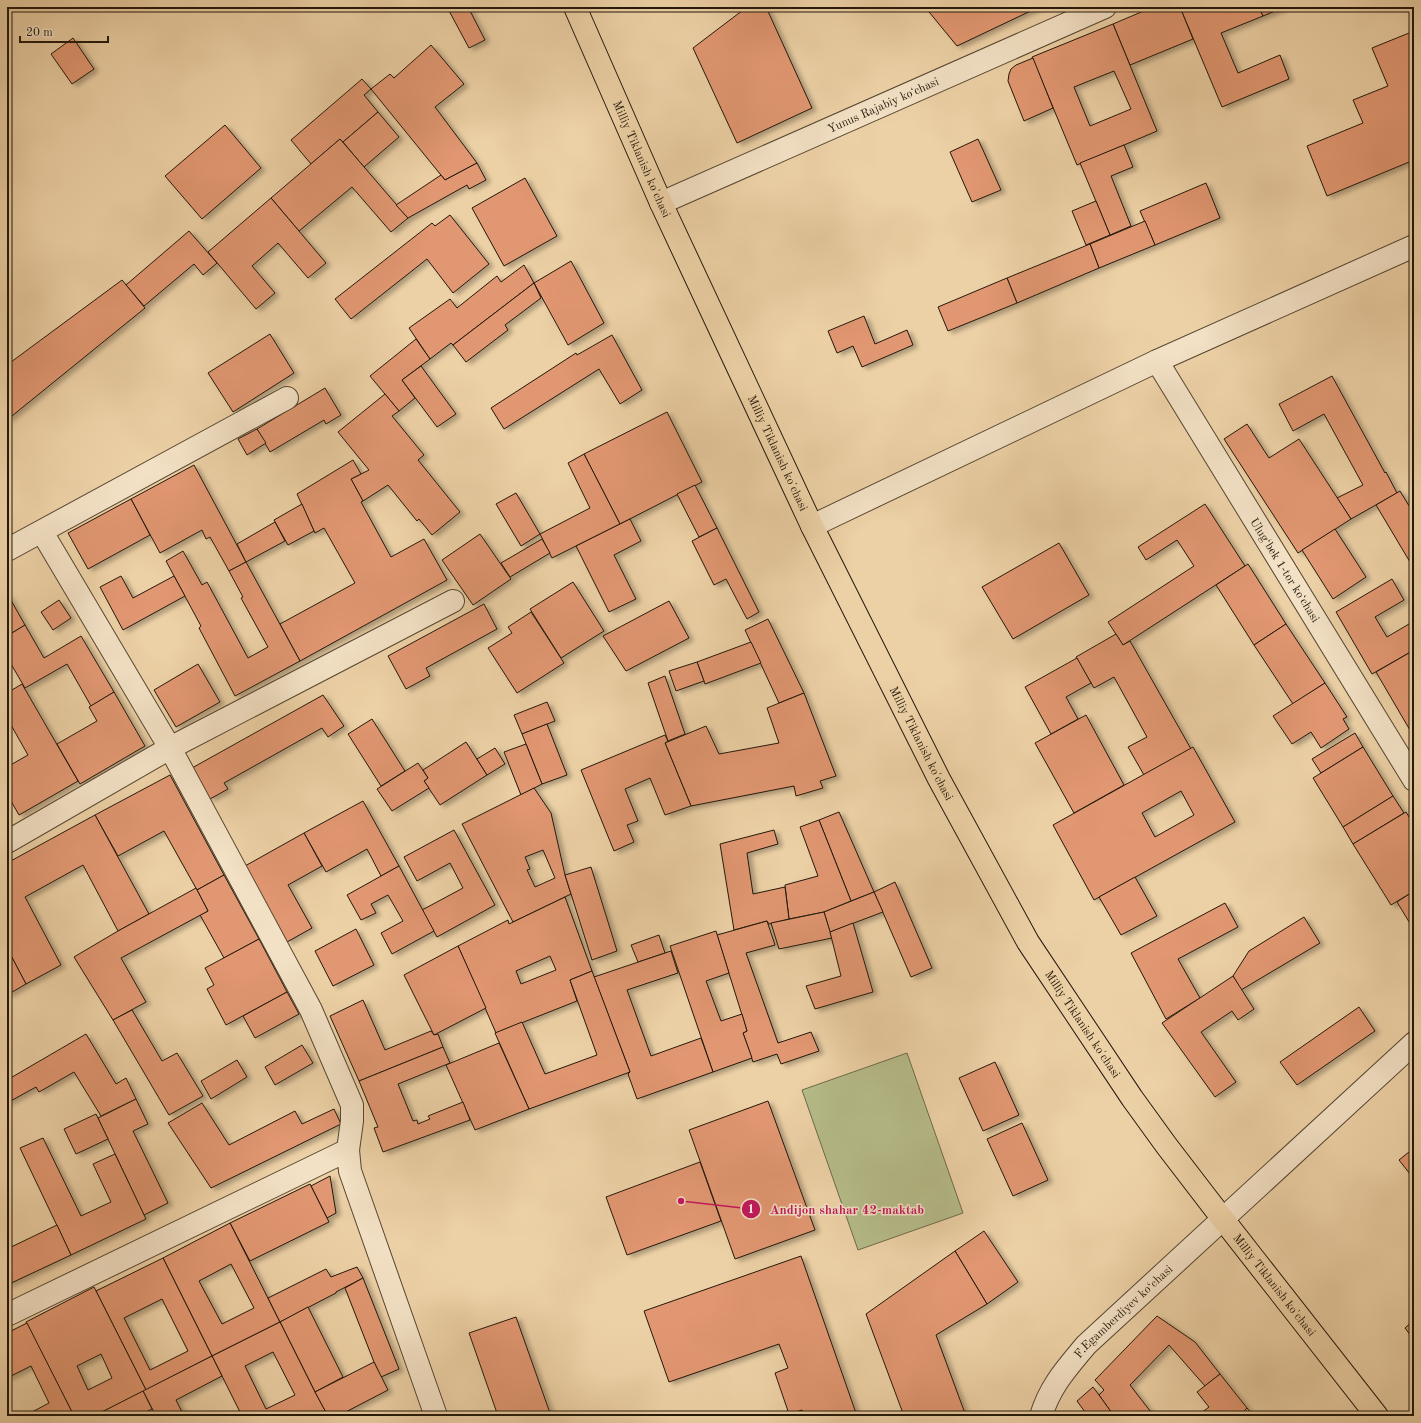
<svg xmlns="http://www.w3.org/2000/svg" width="1421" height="1423" font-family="'Old Standard TT',serif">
	<defs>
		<filter id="shadow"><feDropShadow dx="4.5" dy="2.5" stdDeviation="2" flood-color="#0004"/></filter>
	</defs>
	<rect width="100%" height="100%" fill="#edd1a6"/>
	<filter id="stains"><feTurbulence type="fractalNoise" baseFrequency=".005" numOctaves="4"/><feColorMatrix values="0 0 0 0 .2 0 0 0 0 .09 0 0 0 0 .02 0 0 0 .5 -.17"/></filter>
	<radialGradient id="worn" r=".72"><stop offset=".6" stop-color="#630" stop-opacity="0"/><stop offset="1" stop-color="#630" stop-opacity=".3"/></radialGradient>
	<path fill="#b5bc89" stroke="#6c6a4a" d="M907,1053L963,1213L858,1250L802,1090Z"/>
	<g fill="#e19771" stroke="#23180b" fill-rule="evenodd" filter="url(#shadow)">
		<path d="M447,7H468L485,40L469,48Z"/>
		<path d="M747,7H766L812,108L737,143L693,48Z"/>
		<path d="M925,7H1039L957,46Z"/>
		<path d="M1153,7H1180L1193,39L1130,65L1113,24Z"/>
		<path d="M1180,7H1259L1263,16L1221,33L1238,73L1280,55L1289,79L1222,107Z"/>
		<path d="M1259,7H1285L1263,16Z"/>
		<path d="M1113,24L1157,131L1077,165L1032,57ZM1114,71L1131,109L1090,126L1074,87Z"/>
		<path d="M1414,31V160L1327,196L1307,146L1363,123L1353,100L1388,86L1372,48Z"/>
		<path d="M73,38L94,69L72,84L51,54Z"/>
		<path d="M431,45L464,84L435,107L477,163L445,180L371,89L390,74L394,78Z"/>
		<path d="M1033,58L1053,108L1024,121L1008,81L1009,74L1011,69L1016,65Z"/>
		<path d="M362,79L371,89L364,95L378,112L343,142L340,139L311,164L291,140Z"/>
		<path d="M378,112L399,137L364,167L343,142Z"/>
		<path d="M225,125L261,168L202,219L165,176Z"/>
		<path d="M340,139L408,218L391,232L352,187L299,231L271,198Z"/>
		<path d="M978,139L1001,190L972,202L950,152Z"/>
		<path d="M1124,145L1133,167L1111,176L1131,226L1110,235L1080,163Z"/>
		<path d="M477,163L486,180L469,189L467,185L408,218L396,205L441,175L445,180Z"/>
		<path d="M525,178L557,236L504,266L472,208Z"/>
		<path d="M1206,183L1220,218L1155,245L1140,211Z"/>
		<path d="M271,198L326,263L308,278L278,243L252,266L275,293L256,309L208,252Z"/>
		<path d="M1096,201L1110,235L1086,245L1072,211Z"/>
		<path d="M450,215L489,264L453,293L427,259L351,319L335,299L432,223L435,226Z"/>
		<path d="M1145,221L1155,245L1099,268L1090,244Z"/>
		<path d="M189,231L217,263L203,275L194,264L144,306L126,285Z"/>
		<path d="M1090,244L1099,268L1017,303L1007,278Z"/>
		<path d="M571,261L604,323L568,345L534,283Z"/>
		<path d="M524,265L534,283L453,345L451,343L430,359L409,328L450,299L457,308L497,276L501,282Z"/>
		<path d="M1007,278L1017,303L948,331L938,307Z"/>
		<path d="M122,280L145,308L7,420V365Z"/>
		<path d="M534,283L541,298L505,325L508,330L466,362L453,345Z"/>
		<path d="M864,316L875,344L907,330L913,345L862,367L853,346L837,353L828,331Z"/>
		<path d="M270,334L294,373L233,412L208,373Z"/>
		<path d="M612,335L642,390L620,404L599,369L504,429L491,408L576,353L577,355Z"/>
		<path d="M416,339L430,359L402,380L415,398L399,411L370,376Z"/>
		<path d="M421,366L456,414L437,427L402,380Z"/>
		<path d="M1332,376L1385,473L1386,472L1397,493L1351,519L1337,498L1363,485L1324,414L1293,431L1279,404Z"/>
		<path d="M325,388L341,415L326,424L324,420L270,452L257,429Z"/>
		<path d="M385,394L399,411L392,416L424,455L418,460L460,512L432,535L419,519L417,521L388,485L363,501L351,479L369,470L338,432Z"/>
		<path d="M667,412L702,482L620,524L584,454Z"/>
		<path d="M1247,424L1269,458L1299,439L1351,519L1298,553L1224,439Z"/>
		<path d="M257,429L266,443L247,455L238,439Z"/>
		<path d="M584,454L620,524L552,558L540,534L590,508L568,463Z"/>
		<path d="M353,460L361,474L351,479L363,501L361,502L391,557L424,539L447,580L300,661L280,624L355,583L324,528L315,533L297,494Z"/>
		<path d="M194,465L246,562L229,571L210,537L206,539L202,530L160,553L131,499Z"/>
		<path d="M695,485L717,528L699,537L677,494Z"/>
		<path d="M1400,491L1414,514V560L1410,562L1376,505Z"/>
		<path d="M516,493L540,534L521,546L496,504Z"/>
		<path d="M131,499L150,535L88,569L68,533Z"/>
		<path d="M302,504L314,531L288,545L274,520Z"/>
		<path d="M1205,504L1245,566L1123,645L1108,622L1194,566L1177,540L1146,560L1138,547Z"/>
		<path d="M630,519L641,541L614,555L636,599L609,612L576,546Z"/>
		<path d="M275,522L285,541L246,562L237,544Z"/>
		<path d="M717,528L759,612L747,619L726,579L714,585L692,541Z"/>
		<path d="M1335,529L1366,577L1333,599L1302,550Z"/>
		<path d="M480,534L511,579L473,605L442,560Z"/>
		<path d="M542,539L550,553L510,577L501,563Z"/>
		<path d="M1059,543L1089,595L1013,639L982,587Z"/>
		<path d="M183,551L202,585L207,582L248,658L268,647L241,598L243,597L229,571L246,562L300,661L235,696L199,628L201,626L166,561Z"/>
		<path d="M1248,564L1286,624L1254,645L1216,585Z"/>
		<path d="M121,576L133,598L174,576L185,596L123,630L100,587Z"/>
		<path d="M1392,579L1404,600L1375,617L1387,637L1414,621V650L1372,674L1336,612Z"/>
		<path d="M573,582L604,631L561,658L530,609Z"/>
		<path d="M8,595L25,625L7,636V596Z"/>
		<path d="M59,600L71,618L53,630L41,612Z"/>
		<path d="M669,601L689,638L626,671L603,636Z"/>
		<path d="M484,604L497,629L426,668L430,676L406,689L388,656Z"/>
		<path d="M531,612L564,663L517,693L488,648L512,633L508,627Z"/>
		<path d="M768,619L804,693L779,703L745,630Z"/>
		<path d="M1286,624L1325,683L1293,704L1254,645Z"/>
		<path d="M25,625L44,658L81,636L114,692L91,706L67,664L25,688L7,657V636Z"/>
		<path d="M1116,634L1123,645L1130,641L1191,749L1144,775L1128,747L1147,737L1114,677L1094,688L1076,657Z"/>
		<path d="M751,642L761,663L705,684L697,662Z"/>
		<path d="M1409,653L1414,662V737L1376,672Z"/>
		<path d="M1077,658L1091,683L1066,697L1078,719L1051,734L1025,687Z"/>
		<path d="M697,662L704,681L676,691L669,671Z"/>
		<path d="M198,664L220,702L176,727L154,690Z"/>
		<path d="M665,676L685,734L668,741L648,683Z"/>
		<path d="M1325,683L1347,717L1343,719L1349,729L1321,748L1311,732L1292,744L1273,716Z"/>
		<path d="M22,684L78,781L19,815L7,794V767L28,755L7,718V693Z"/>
		<path d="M114,692L145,746L80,784L57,744L97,721L89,707Z"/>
		<path d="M804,693L836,776L820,781L823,788L796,796L794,786L691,806L665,743L706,726L719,754L779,743L767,708Z"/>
		<path d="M323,695L344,726L328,737L322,728L224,783L228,789L210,799L192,768Z"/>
		<path d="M547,702L555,721L522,734L514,715Z"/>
		<path d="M1086,715L1124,785L1074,813L1035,743Z"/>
		<path d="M372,719L405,771L381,786L348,734Z"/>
		<path d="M547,724L567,775L542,784L522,734Z"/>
		<path d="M1355,733L1363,747L1321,773L1312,759Z"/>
		<path d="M665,735L668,741L665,743L691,806L665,815L650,778L625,789L638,821L627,825L634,842L614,851L581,770Z"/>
		<path d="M466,742L487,775L440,805L424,781L428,778L423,770Z"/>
		<path d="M526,744L542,784L521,795L504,752Z"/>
		<path d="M1193,747L1235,822L1094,900L1053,825ZM1181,791L1194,815L1155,837L1142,813Z"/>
		<path d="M1363,747L1393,796L1343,827L1313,778Z"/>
		<path d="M495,748L505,764L487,775L477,759Z"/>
		<path d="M418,763L428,778L424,781L429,788L392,811L377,789Z"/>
		<path d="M170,775L224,875L197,890L164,831L118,856L95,815Z"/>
		<path d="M534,788L551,813L565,875L571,894L513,922L462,824ZM543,850L555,878L535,887L527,870L530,869L525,857Z"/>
		<path d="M1393,796L1404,813L1353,844L1343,827Z"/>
		<path d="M363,801L399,866L381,876L367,849L326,872L304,833Z"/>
		<path d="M839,812L874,892L851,901L819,820Z"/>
		<path d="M1406,812L1414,825V891L1391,905L1353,844Z"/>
		<path d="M95,815L149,914L118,931L83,865L25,897L61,965L26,984L7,948V863Z"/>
		<path d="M819,820L851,901L824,912L789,919L785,885L818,876L800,827Z"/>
		<path d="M454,830L495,905L437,937L422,910L463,888L450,863L417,881L404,857Z"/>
		<path d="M774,830L778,844L747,853L753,894L785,887L789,919L769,924L767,921L734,930L720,844Z"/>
		<path d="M304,833L322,866L288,885L312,928L287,942L245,866Z"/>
		<path d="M399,866L434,931L392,954L381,933L403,921L388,895L371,904L376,913L361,920L347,895Z"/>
		<path d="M591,867L617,951L592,960L565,875Z"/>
		<path d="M224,875L259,939L224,958L200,915L208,911L197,890Z"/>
		<path d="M1135,877L1157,916L1121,935L1099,897Z"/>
		<path d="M895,882L932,968L911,977L874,892Z"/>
		<path d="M196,888L208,911L121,958L146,1002L113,1020L74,957L118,931Z"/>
		<path d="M1414,891V930L1397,902Z"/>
		<path d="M874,892L883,912L830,932L824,912Z"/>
		<path d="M565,897L592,971L570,980L577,1001L496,1033L458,946L508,920L509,924ZM550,956L556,970L521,984L516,971Z"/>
		<path d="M1225,903L1238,927L1178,959L1200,998L1166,1019L1131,953Z"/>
		<path d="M824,912L832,938L779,949L771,923Z"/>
		<path d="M1304,917L1320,943L1241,990L1233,976L1249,951Z"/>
		<path d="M767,921L775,945L746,953L778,1043L811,1032L819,1051L781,1064L777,1054L753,1062L743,1033L747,1031L717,935Z"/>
		<path d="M853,923L873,992L815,1009L806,986L841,976L830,932Z"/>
		<path d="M356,929L374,965L333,986L315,951Z"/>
		<path d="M716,931L729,973L706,981L721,1021L742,1014L747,1031L743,1033L752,1058L713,1072L670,946Z"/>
		<path d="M659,935L665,953L638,962L631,945Z"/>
		<path d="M259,939L287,992L226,1025L207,989L214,985L205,968Z"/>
		<path d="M458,946L486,1008L434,1035L404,975Z"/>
		<path d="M7,948L26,984L7,995Z"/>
		<path d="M671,951L678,973L627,990L651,1056L701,1038L713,1072L637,1099L628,1074L630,1072L594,977Z"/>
		<path d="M592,971L630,1072L529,1109L495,1033L522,1022L545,1074L597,1055L570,980Z"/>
		<path d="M1233,976L1254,1009L1238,1020L1232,1011L1201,1032L1236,1082L1215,1097L1162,1023Z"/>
		<path d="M287,992L299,1014L255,1038L243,1016Z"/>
		<path d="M363,1000L385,1050L431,1031L434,1035L438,1034L443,1047L359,1081L330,1016Z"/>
		<path d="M1359,1007L1375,1031L1297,1085L1280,1062Z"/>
		<path d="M132,1010L162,1061L177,1053L203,1096L169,1115L113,1020Z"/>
		<path d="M86,1034L116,1084L126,1078L136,1099L101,1116L74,1072L39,1092L36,1087L7,1103V1080Z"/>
		<path d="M499,1043L529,1109L475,1130L446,1065Z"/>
		<path d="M302,1045L313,1063L275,1085L265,1067Z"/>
		<path d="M443,1047L450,1063L398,1084L413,1121L417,1120L418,1124L430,1119L428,1116L463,1102L470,1120L383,1152L374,1128L378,1127L359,1081Z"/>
		<path d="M237,1060L247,1077L211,1099L201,1081Z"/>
		<path d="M995,1062L1019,1115L983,1131L959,1078Z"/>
		<path d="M136,1099L148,1124L133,1131L168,1203L144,1215L98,1118Z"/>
		<path d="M768,1101L815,1230L735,1259L689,1130Z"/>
		<path d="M202,1103L229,1145L295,1111L302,1124L334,1109L341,1124L211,1188L168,1123Z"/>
		<path d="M96,1114L108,1139L76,1154L64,1129Z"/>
		<path d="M1022,1123L1048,1180L1013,1196L987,1139Z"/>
		<path d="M43,1138L81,1216L111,1202L93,1164L115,1154L146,1219L71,1255L20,1148Z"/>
		<path d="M1414,1148V1179L1399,1160Z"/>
		<path d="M700,1162L721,1221L627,1255L606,1197Z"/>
		<path d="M330,1176L336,1213L327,1218L311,1186Z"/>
		<path d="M310,1184L329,1222L250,1261L230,1223Z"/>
		<path d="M230,1223L280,1322L212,1356L163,1258ZM231,1264L254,1308L222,1324L199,1281Z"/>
		<path d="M57,1225L71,1255L7,1285V1249Z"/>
		<path d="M984,1231L1018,1282L987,1304L955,1251Z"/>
		<path d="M955,1251L987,1304L936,1335L966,1416H904L866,1314Z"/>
		<path d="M801,1256L857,1416H804L802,1410L789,1414L775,1373L788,1368L779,1344L669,1382L644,1311Z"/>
		<path d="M163,1258L212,1356L146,1390L96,1291ZM162,1299L188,1351L150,1370L124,1318Z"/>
		<path d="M357,1267L363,1278L336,1292V1293L280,1322L268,1298L326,1269L331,1277Z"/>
		<path d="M363,1278L399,1369L381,1377L374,1362L345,1288Z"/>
		<path d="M94,1287L146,1390L94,1416H74L26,1322ZM101,1354L112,1378L88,1390L77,1366Z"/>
		<path d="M308,1307L343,1377L315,1392L280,1322Z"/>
		<path d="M1157,1316L1195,1342L1220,1374L1205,1386L1169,1345L1130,1385L1154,1416H1114L1099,1395L1104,1390L1095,1380Z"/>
		<path d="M516,1317L551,1416H498L469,1333Z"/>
		<path d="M1414,1320V1340L1405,1328Z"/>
		<path d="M280,1322L315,1392L328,1416H242L212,1356ZM273,1352L295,1395L266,1409L245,1366Z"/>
		<path d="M27,1323L74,1416H34L32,1412L49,1403L31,1366L7,1378V1333Z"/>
		<path d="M212,1356L222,1376L176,1400L184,1416H156L143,1391Z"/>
		<path d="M374,1362L388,1390L338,1416H328L315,1392Z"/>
		<path d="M1220,1374L1247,1408L1239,1416H1197L1209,1407L1197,1392Z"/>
		<path d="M1093,1387L1099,1395L1114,1416H1088L1077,1401Z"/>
		<path d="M143,1391L152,1409L138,1416H94Z"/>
		<path d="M1247,1408L1254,1416H1239Z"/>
	</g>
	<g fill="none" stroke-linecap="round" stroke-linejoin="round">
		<defs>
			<g id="minor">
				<path d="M661,203L1105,7"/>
				<path d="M1157,361L1414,780"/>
				<path d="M812,526L1157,361L1414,246"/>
				<path d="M42,532L170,748L311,1010L352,1105V1121L348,1150"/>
				<path d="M7,550L287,398"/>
				<path d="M7,842L170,748L453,601"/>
				<path d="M7,1315L348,1150L350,1171L436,1416"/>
				<path id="s1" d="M1041,1416C1050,1386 1067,1368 1086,1345L1414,1043"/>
			</g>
			<g id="major">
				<path id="s2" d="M575,7L661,203L812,526L939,779L1028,942L1132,1098L1166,1145L1222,1218L1377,1416"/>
			</g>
		</defs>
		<use href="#minor" stroke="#564632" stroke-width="24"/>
		<use href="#major" stroke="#23180b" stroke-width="24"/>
		<use href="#minor" stroke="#f3e1c5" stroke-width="22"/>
		<use href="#major" stroke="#edd1a6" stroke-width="22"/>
	</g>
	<g text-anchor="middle" stroke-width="3" stroke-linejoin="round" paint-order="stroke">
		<g font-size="12" fill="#23180b" stroke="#f3e1c5">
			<text transform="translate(883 105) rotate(-24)" y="4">Yunus Rajabiy koʻchasi</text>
			<text dy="4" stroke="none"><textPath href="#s2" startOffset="166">Milliy Tiklanish ko'chasi</textPath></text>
			<text dy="4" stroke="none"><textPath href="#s2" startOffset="490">Milliy Tiklanish ko'chasi</textPath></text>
			<text transform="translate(1285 570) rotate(58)" y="4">Ulug‘bek 1-tor koʻchasi</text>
			<text dy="4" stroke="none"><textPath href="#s2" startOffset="814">Milliy Tiklanish ko'chasi</textPath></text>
			<text dy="4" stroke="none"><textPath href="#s2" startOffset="1138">Milliy Tiklanish ko'chasi</textPath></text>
			<text dy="4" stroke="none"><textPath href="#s2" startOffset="1462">Milliy Tiklanish ko'chasi</textPath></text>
			<text dy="4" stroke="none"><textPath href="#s1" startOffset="135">F.Egamberdiyev kо‘chasi</textPath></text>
		</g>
	</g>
	<path fill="none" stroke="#c2185b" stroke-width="1.5" d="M681 1201L751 1209"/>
	<g fill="#c2185b" stroke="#f3e1c5" stroke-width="1.5">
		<circle cx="681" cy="1201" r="4"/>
		<circle cx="751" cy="1209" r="10"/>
	</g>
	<g font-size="12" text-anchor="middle" font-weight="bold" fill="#fff">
		<text x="751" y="1213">1</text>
	</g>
	<g font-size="13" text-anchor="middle" font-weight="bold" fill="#c2185b" stroke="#f3e1c5" stroke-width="3" stroke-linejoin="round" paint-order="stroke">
		<text x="847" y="1214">Andijon shahar 42-maktab</text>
	</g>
	<rect width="1421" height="1423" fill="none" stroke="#edd1a6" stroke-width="24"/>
	<rect x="8" y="8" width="1405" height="1407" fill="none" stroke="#23180b" stroke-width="2"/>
	<rect x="12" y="12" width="1397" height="1399" fill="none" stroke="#23180b"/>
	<path d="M20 36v6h88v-6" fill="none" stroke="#23180b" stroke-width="2"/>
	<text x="26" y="36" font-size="12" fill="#23180b" stroke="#f3e1c5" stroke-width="3" paint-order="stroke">20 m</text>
	<rect width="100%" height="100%" filter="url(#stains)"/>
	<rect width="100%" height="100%" fill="url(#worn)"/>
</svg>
